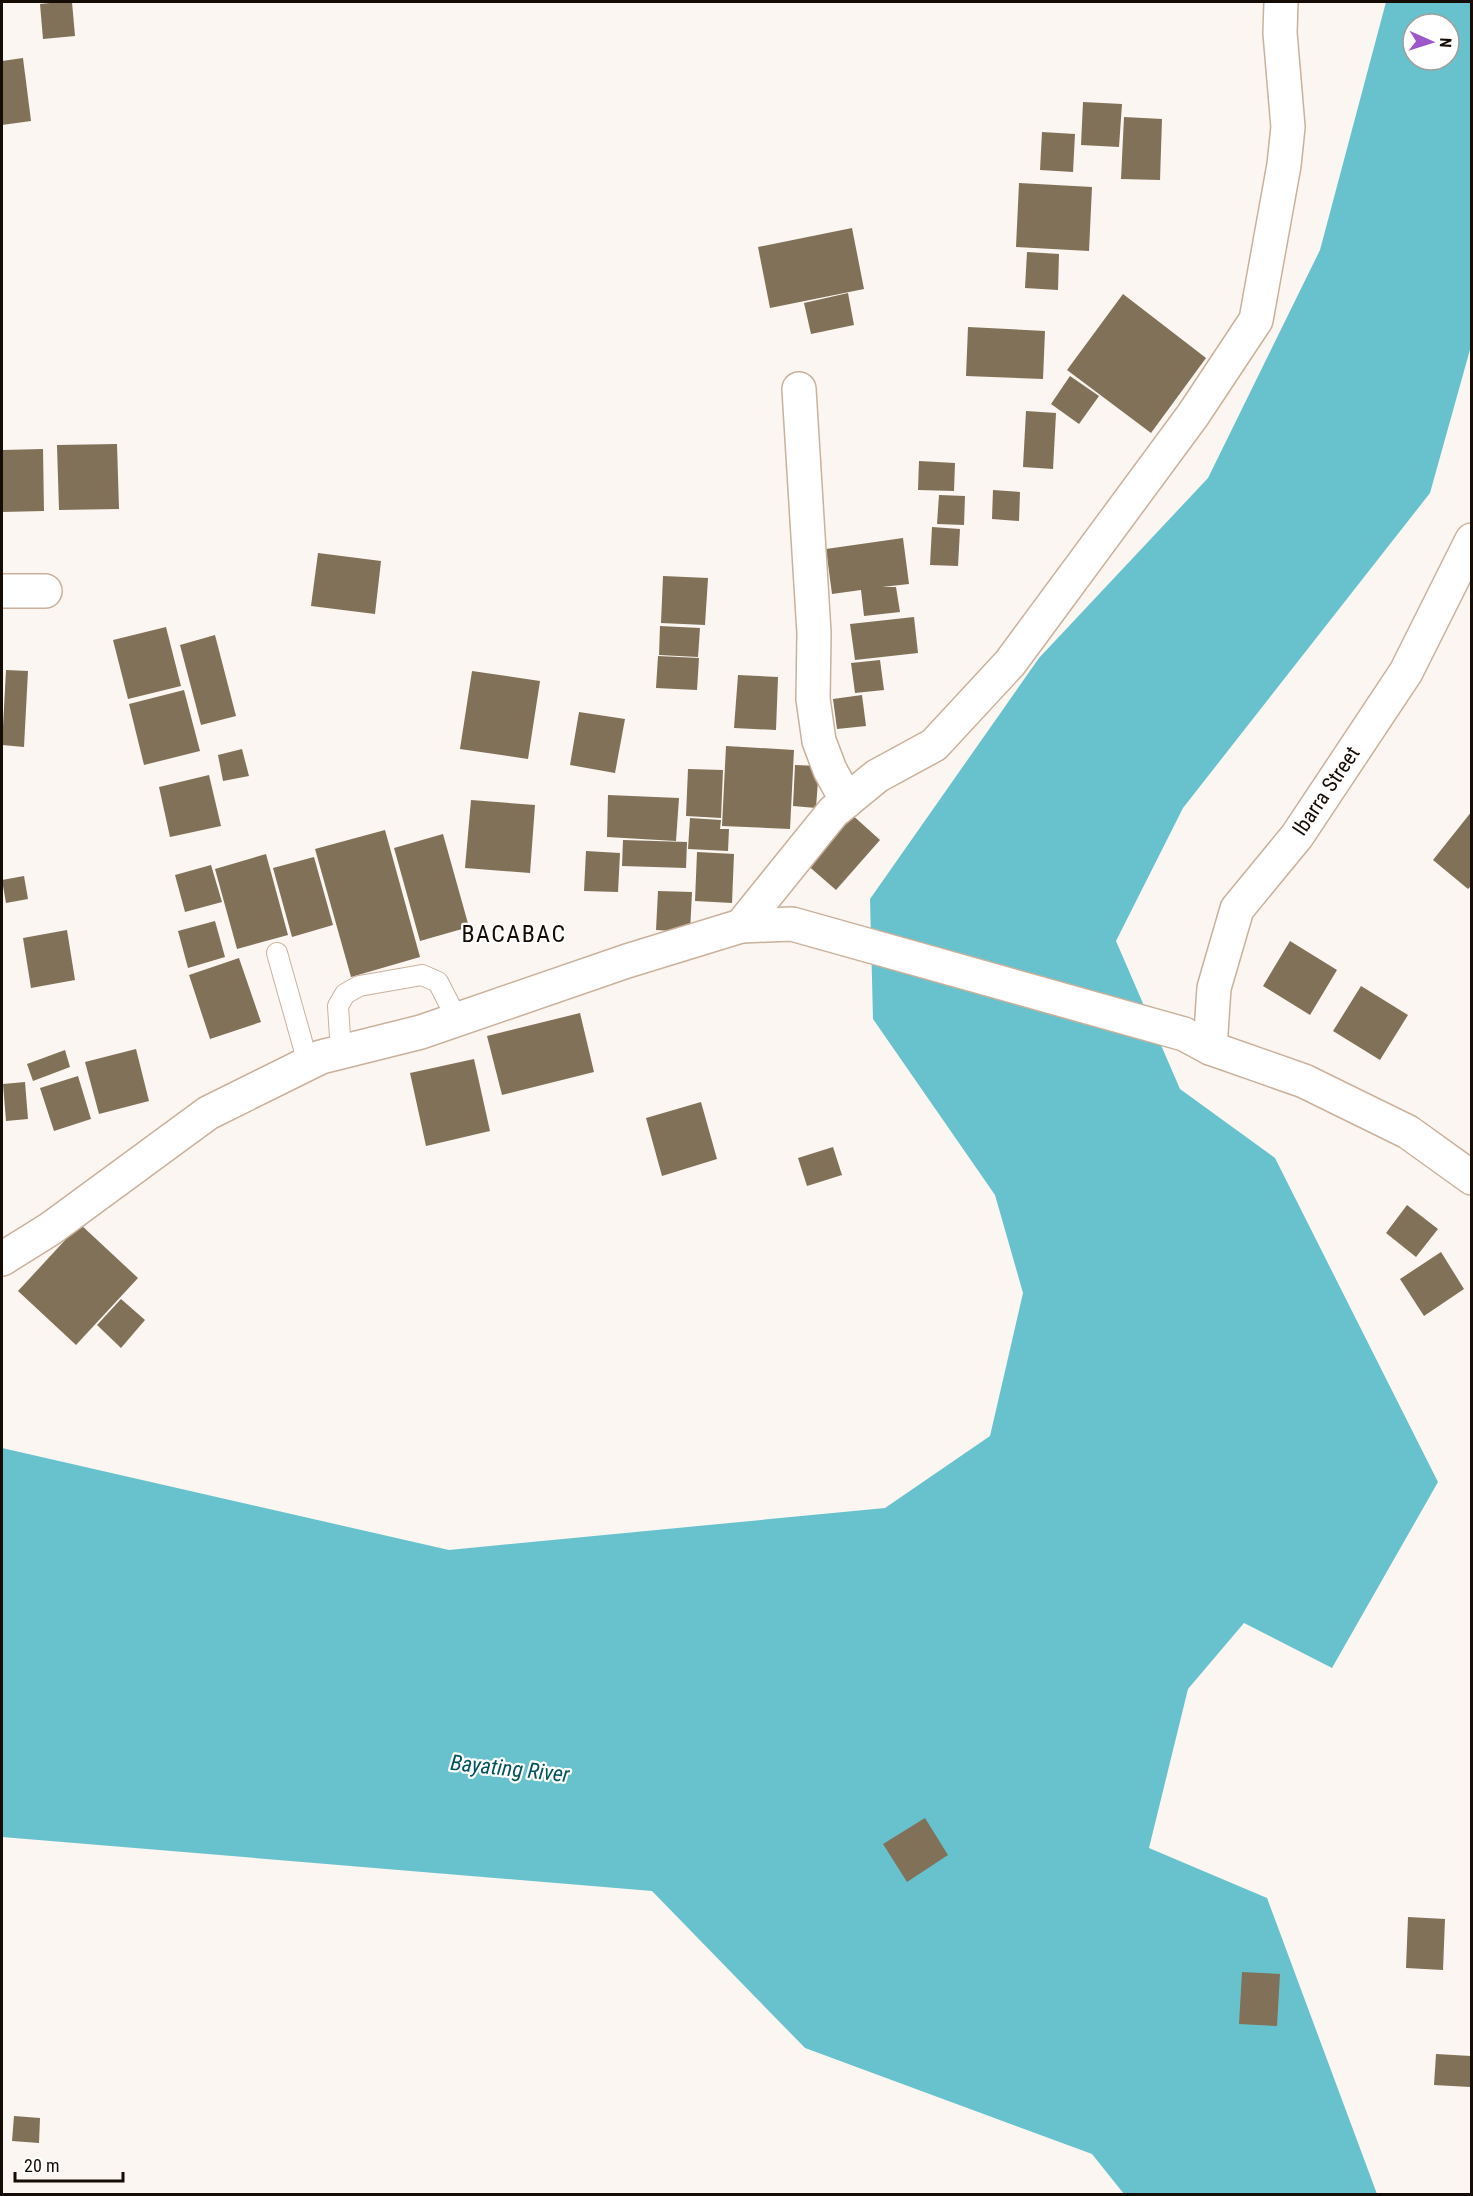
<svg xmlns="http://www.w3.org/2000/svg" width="1473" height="2196" font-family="'Roboto Condensed',sans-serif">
	<rect width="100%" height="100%" fill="#fbf6f1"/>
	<path fill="#68c2ce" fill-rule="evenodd" d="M1386,2H1471V346L1430,493L1183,808L1116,941L1180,1089L1275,1158L1438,1482L1332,1668L1244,1623L1188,1689L1149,1848L1267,1898L1377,2194H1124L1092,2154L805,2048L652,1891L2,1837V1448L449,1550L885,1508L990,1436L1023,1293L995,1195L873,1019L870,899L1039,658L1208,478L1320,250ZM1413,24H1449V60H1413Z"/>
	<g fill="#817158">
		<path d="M60,2H72L75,36L43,39L40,4Z"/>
		<path d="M23,58L31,121L2,125V61Z"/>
		<path d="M1083,102L1122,104L1119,147L1081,145Z"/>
		<path d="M1124,117L1162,119L1160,180L1121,179Z"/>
		<path d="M1042,132L1075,134L1073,172L1040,170Z"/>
		<path d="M1019,183L1092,187L1089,251L1016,247Z"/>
		<path d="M852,228L864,289L770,308L758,247Z"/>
		<path d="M1027,252L1059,254L1058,290L1025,288Z"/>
		<path d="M848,293L854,325L811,334L804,303Z"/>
		<path d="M1123,294L1206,358L1151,433L1067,370Z"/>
		<path d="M968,327L1045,331L1043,379L966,376Z"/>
		<path d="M1070,376L1099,396L1079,424L1051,404Z"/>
		<path d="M1026,411L1056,413L1053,469L1023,467Z"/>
		<path d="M117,444L119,509L59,510L57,445Z"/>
		<path d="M43,449L44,511L2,512V450Z"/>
		<path d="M919,461L955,463L954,491L918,490Z"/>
		<path d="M993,490L1020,492L1019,521L992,519Z"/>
		<path d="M939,495L965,496L964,525L937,524Z"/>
		<path d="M932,527L960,529L958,566L930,565Z"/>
		<path d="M903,538L909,584L882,587H896L900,612L864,616L861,590L832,594L826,549Z"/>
		<path d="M318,553L381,561L375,614L311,606Z"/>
		<path d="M663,576L708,578L705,625L661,623Z"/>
		<path d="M914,617L918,653L855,660L850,624Z"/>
		<path d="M660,626L700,628L698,657L659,655Z"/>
		<path d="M166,627L181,686L128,699L113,640Z"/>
		<path d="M215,635L236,716L201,725L180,645Z"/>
		<path d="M658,656L699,658L697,690L656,688Z"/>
		<path d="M880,660L884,690L855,693L851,663Z"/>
		<path d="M6,670L28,671L24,747L2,745Z"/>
		<path d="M472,671L540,681L528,759L460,749Z"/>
		<path d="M738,675L778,677L776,730L734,728Z"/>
		<path d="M184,690L200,751L144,765L129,704Z"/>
		<path d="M862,695L866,726L837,729L833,699Z"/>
		<path d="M579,712L625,719L615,773L570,765Z"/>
		<path d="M726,746L794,750L790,829L722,826Z"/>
		<path d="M242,749L249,776L223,781L218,755Z"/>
		<path d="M795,765L819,766L816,808L793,806Z"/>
		<path d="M688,769L723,770L721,818L686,816Z"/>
		<path d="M209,775L221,826L170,837L159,787Z"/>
		<path d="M608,795L679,798L676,841L607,837Z"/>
		<path d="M471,800L535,805L530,873L465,868Z"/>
		<path d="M1472,811V885L1468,889L1433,860Z"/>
		<path d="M849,812L880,840L836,890L805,863Z"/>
		<path d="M690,818L721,820L720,829H729L728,851L688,849Z"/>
		<path d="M385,830L420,957L351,977L315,849Z"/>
		<path d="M443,834L469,927L420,941L394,848Z"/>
		<path d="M623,840L687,842L686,868L622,866Z"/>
		<path d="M586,851L620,853L618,892L584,891Z"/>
		<path d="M697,852L734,854L732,903L695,901Z"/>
		<path d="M266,854L288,935L237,949L215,869Z"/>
		<path d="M314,857L333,925L292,937L273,868Z"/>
		<path d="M211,865L222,902L185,912L175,875Z"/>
		<path d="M24,876L28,899L6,903L2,880Z"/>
		<path d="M658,891L692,892L690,932L656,930Z"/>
		<path d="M215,921L225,957L188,968L178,931Z"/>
		<path d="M67,930L75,980L31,988L23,938Z"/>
		<path d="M1290,941L1337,970L1310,1015L1263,986Z"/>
		<path d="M239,958L261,1022L210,1039L189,975Z"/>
		<path d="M1361,986L1408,1015L1380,1060L1333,1031Z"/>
		<path d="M580,1013L594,1072L502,1095L487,1036Z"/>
		<path d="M136,1049L149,1101L99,1114L85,1062Z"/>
		<path d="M65,1050L70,1067L33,1081L27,1064Z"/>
		<path d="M474,1059L490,1131L426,1146L410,1073Z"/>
		<path d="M78,1076L91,1119L54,1131L40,1088Z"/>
		<path d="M25,1082L28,1119L6,1121L3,1084Z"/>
		<path d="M701,1102L717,1159L662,1176L646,1118Z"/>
		<path d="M833,1147L842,1175L807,1186L798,1158Z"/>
		<path d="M1407,1205L1438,1229L1416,1257L1386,1233Z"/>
		<path d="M80,1224L138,1278L76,1345L18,1291Z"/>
		<path d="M1441,1252L1464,1289L1424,1316L1400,1279Z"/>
		<path d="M121,1299L145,1320L121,1348L97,1325Z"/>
		<path d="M925,1818L948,1855L907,1882L883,1844Z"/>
		<path d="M1408,1917L1445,1919L1443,1970L1406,1968Z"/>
		<path d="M1242,1972L1280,1974L1277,2026L1239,2024Z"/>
		<path d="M1436,2054L1471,2056L1470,2087L1434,2085Z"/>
		<path d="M14,2116L40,2118L39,2143L12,2141Z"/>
	</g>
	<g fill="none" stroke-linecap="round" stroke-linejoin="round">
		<defs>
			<g id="service">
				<path d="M277,953L308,1063"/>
				<path d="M341,1052L338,1006L345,994L359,986L422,975L438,982L457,1019"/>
			</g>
			<g id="minor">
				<path d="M799,389L814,633L813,699L819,741L830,770L847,801"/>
				<path d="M2,591H45"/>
				<path d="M741,926L833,812L877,776L934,745L1010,663L1193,415L1256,320L1284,165L1288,127L1280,33L1281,2"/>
			</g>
			<g id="tertiary">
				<path d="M1210,1048L1214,988L1237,909L1297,836L1406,672L1472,540"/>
				<path d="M2,1259L50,1229L208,1113L321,1057L421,1032L627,961L741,926L792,924L1184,1034L1210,1048L1304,1081L1408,1132L1472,1178"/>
			</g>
		</defs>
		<use href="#service" stroke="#c9b19b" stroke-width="22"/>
		<use href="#minor" stroke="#c9b19b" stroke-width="36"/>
		<use href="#tertiary" stroke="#c9b19b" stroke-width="36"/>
		<use href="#service" stroke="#fff" stroke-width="20"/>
		<use href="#minor" stroke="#fff" stroke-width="33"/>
		<use href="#tertiary" stroke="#fff" stroke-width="33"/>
	</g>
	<g text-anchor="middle" stroke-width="4.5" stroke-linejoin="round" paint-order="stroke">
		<g font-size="21" fill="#150c05" stroke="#fff">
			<text transform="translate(1326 791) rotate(-56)" y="7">Ibarra Street</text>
		</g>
		<g font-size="22" font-style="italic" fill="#00545d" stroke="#fff">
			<text transform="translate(510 1768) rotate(6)" y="8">Bayating River</text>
		</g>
		<g font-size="24" letter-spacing="1.5" fill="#150c05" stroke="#fff">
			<text x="514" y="942">BACABAC</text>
		</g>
	</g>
	<rect width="1473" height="2196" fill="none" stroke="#150c05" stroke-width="6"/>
	<g transform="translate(1431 42) rotate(93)"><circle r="28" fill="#ffffff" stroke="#a19e9b" stroke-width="1.5"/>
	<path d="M0-4.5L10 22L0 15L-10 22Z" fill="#9c57cb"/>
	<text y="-9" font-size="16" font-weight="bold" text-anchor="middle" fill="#150c05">N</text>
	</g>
	<path d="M15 2172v9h108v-9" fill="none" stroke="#150c05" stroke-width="3"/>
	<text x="24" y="2172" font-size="18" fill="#150c05" stroke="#ffffff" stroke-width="4.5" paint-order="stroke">20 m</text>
</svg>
